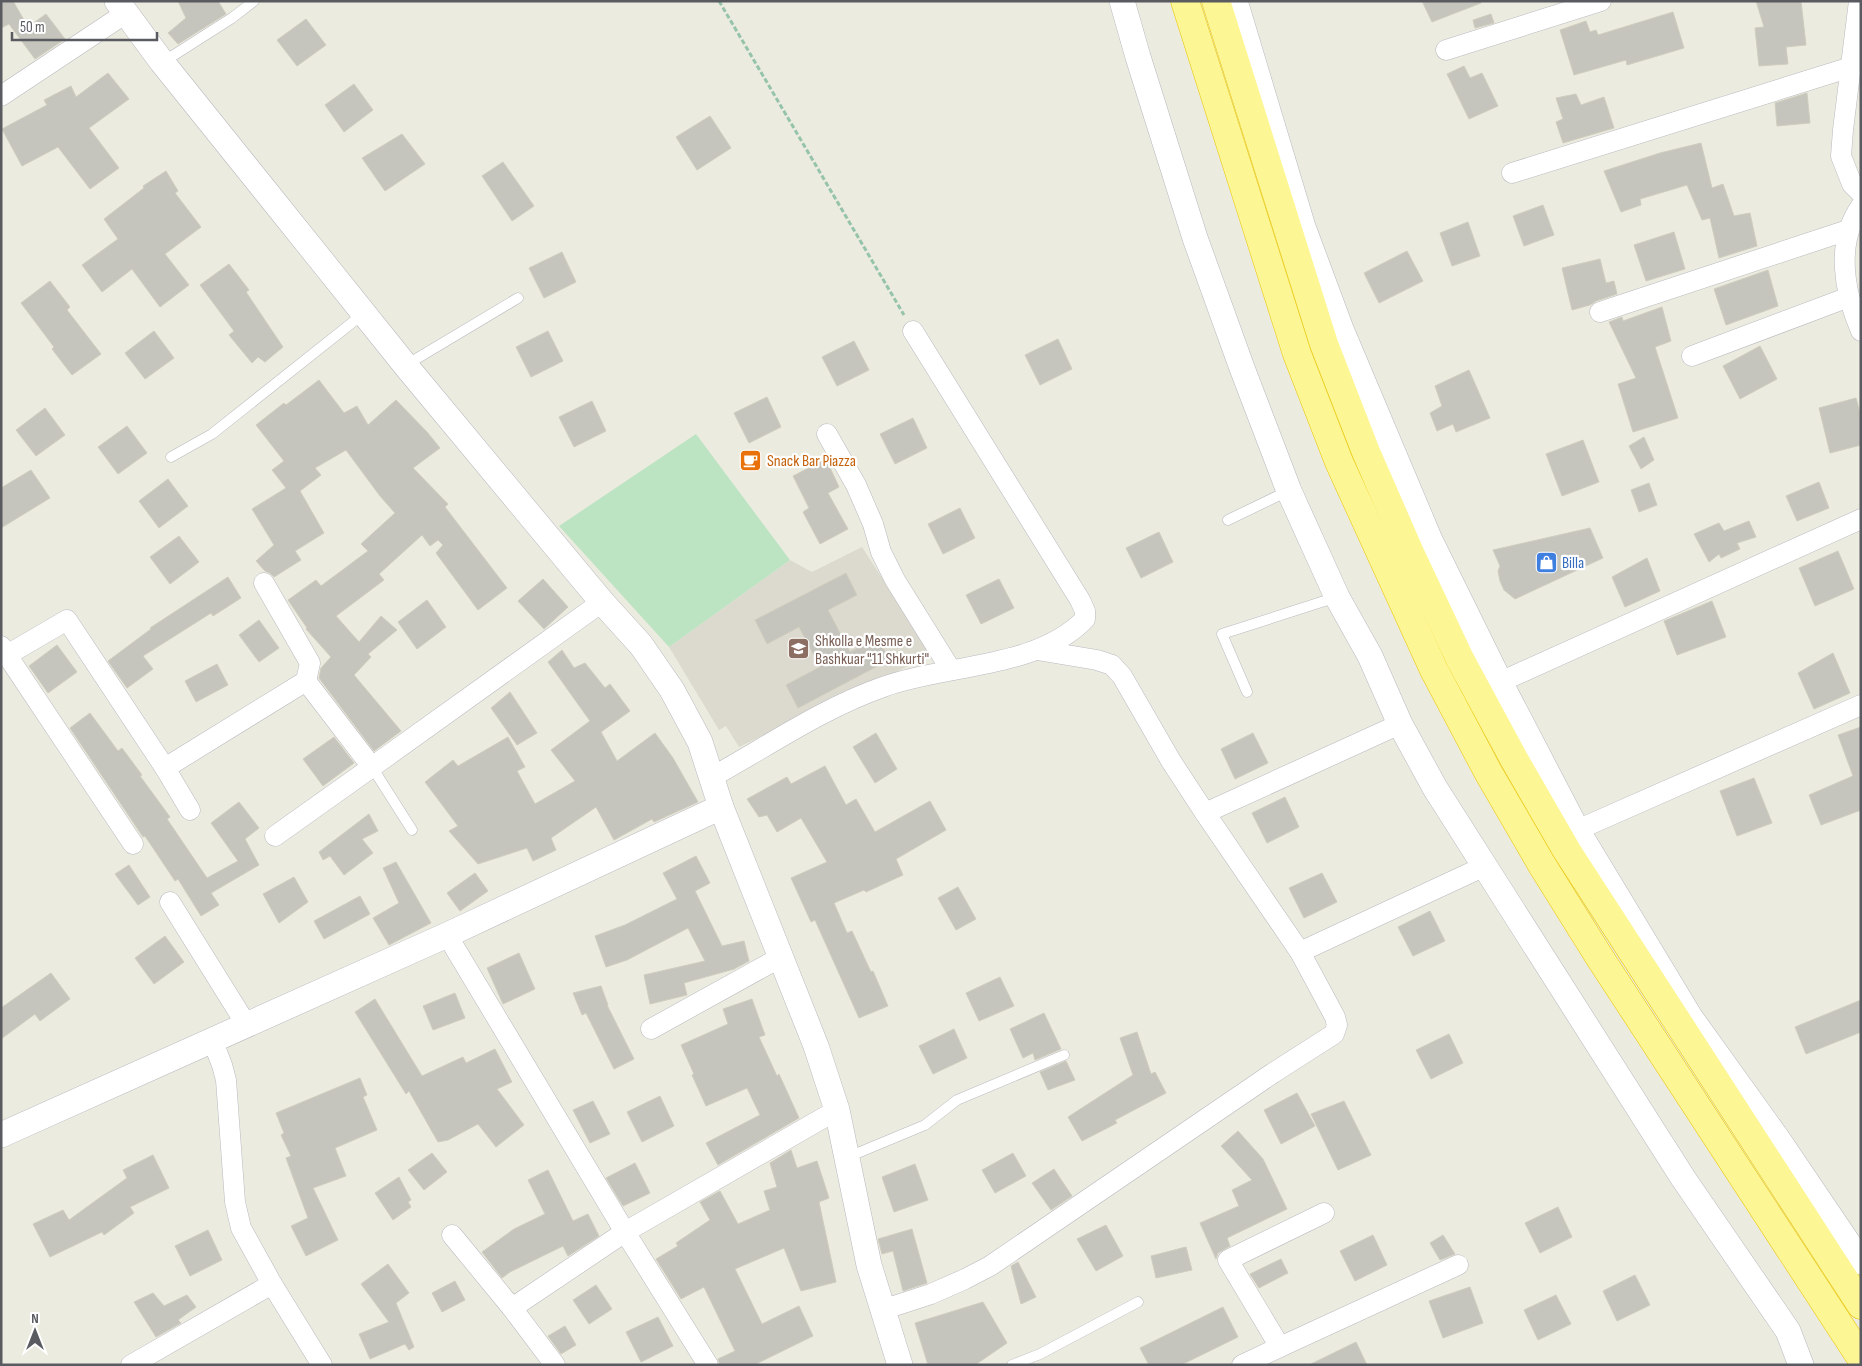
<svg xmlns="http://www.w3.org/2000/svg" width="1862" height="1366" font-family="'Sofia Sans Condensed',sans-serif">
	<rect width="100%" height="100%" fill="#ecebe0"/>
	<path fill="#dcdace" d="M862,547L926,646L927,651L923,659L739,747L726,726L719,730L669,647L790,560L812,572Z"/>
	<path fill="#bce4c2" d="M696,434L790,560L669,647L559,526Z"/>
	<g fill="#c6c5bd" stroke="#d0cdbe">
		<path d="M1,1H13L28,27L46,14L65,39L35,59L9,24L1,28Z"/>
		<path d="M178,1H218L226,14L178,44L168,33L186,18Z"/>
		<path d="M1422,1H1481V3L1432,22Z"/>
		<path d="M1756,1H1801L1806,45L1786,47L1788,64L1759,66L1755,28L1764,27Z"/>
		<path d="M1673,12L1684,48L1627,65L1626,60L1574,75L1560,30L1586,21L1590,32L1596,30L1598,35Z"/>
		<path d="M1491,14L1494,23L1475,28L1473,20Z"/>
		<path d="M306,19L326,45L297,66L277,40Z"/>
		<path d="M1464,66L1470,78L1482,73L1498,106L1469,119L1447,74Z"/>
		<path d="M108,73L129,99L89,128L119,168L90,189L58,147L22,166L2,129L47,105L44,100L71,86L76,97Z"/>
		<path d="M354,84L373,110L344,132L325,105Z"/>
		<path d="M1807,93L1810,123L1777,126L1775,103Z"/>
		<path d="M1576,94L1581,105L1604,97L1614,128L1563,143L1556,122L1563,119L1556,98Z"/>
		<path d="M710,116L731,148L697,170L676,137Z"/>
		<path d="M402,134L425,164L385,191L362,158Z"/>
		<path d="M1701,143L1712,188L1723,184L1734,216L1750,213L1757,246L1719,258L1710,218L1702,220L1687,185L1640,199L1641,205L1621,212L1604,171L1660,153Z"/>
		<path d="M503,162L534,206L512,221L482,176Z"/>
		<path d="M166,171L178,191L175,193L201,227L165,254L189,285L160,307L132,269L102,292L82,265L118,239L104,219L144,188L143,186Z"/>
		<path d="M1543,205L1554,235L1524,246L1513,216Z"/>
		<path d="M1468,222L1480,256L1452,266L1440,233Z"/>
		<path d="M1674,232L1685,269L1646,281L1634,245Z"/>
		<path d="M1407,251L1423,281L1379,303L1364,273Z"/>
		<path d="M562,252L576,282L544,298L529,268Z"/>
		<path d="M1600,259L1606,283L1614,281L1617,294L1596,301L1590,305L1572,310L1562,268Z"/>
		<path d="M229,264L249,290L246,292L283,347L265,362L258,357L252,363L229,335L234,331L200,285Z"/>
		<path d="M1768,270L1778,306L1726,325L1714,289Z"/>
		<path d="M50,281L70,307L67,310L101,354L72,375L52,349L54,347L21,303Z"/>
		<path d="M1662,307L1671,341L1655,347L1678,418L1633,432L1618,384L1636,378L1609,322L1622,317L1623,321Z"/>
		<path d="M154,331L174,358L145,379L125,353Z"/>
		<path d="M548,331L563,361L531,377L516,347Z"/>
		<path d="M1058,339L1072,369L1040,385L1025,355Z"/>
		<path d="M854,341L869,370L837,386L822,357Z"/>
		<path d="M1760,346L1777,379L1740,399L1723,366Z"/>
		<path d="M1469,370L1490,418L1456,432L1453,424L1437,431L1430,413L1442,406L1435,386Z"/>
		<path d="M319,380L344,413L357,406L368,425L396,400L427,432L440,448L413,468L448,504L445,507L507,588L478,610L436,553L443,545L438,540L430,546L422,535L379,574L384,580L336,616L359,642L381,616L397,630L368,654L371,657L354,675L401,731L374,751L319,678L321,668L331,657L306,629L307,628L288,600L316,580L321,586L368,551L361,544L395,513L380,496L346,450L315,468L321,475L300,491L324,533L295,551L301,560L274,577L270,573L265,571L256,561L274,545L252,509L286,488L272,470L284,461L256,425L284,403L286,405Z"/>
		<path d="M767,397L781,427L749,443L734,413Z"/>
		<path d="M1856,398L1861,416V445L1830,453L1819,408Z"/>
		<path d="M592,401L606,431L574,447L559,417Z"/>
		<path d="M45,408L65,435L36,456L16,430Z"/>
		<path d="M913,418L927,448L895,464L880,434Z"/>
		<path d="M127,426L147,453L118,474L98,447Z"/>
		<path d="M1644,437L1654,460L1641,469L1629,446Z"/>
		<path d="M1583,440L1599,482L1562,496L1546,454Z"/>
		<path d="M826,459L839,487L828,493L848,529L820,544L803,512L809,508L793,476Z"/>
		<path d="M31,470L50,498L1,528V488Z"/>
		<path d="M168,479L188,506L159,528L139,501Z"/>
		<path d="M1819,482L1829,508L1797,521L1786,496Z"/>
		<path d="M1649,483L1657,505L1639,512L1631,490Z"/>
		<path d="M960,508L975,538L943,554L928,524Z"/>
		<path d="M1749,521L1756,537L1737,543L1740,549L1721,558L1719,554L1709,562L1694,534L1719,523L1724,531Z"/>
		<path d="M1590,528L1603,558L1515,599L1504,590L1500,581L1498,571L1500,566L1493,550Z"/>
		<path d="M1159,532L1173,562L1141,578L1126,548Z"/>
		<path d="M179,536L199,562L170,584L150,557Z"/>
		<path d="M1838,551L1854,589L1815,606L1799,568Z"/>
		<path d="M1647,558L1660,591L1625,607L1612,577Z"/>
		<path d="M846,573L857,595L828,610L850,652L878,638L889,660L798,708L786,685L820,667L799,627L767,644L755,620Z"/>
		<path d="M228,577L241,598L213,616L211,613L143,656L153,669L127,688L108,661L151,629L150,628Z"/>
		<path d="M543,579L568,607L544,629L518,601Z"/>
		<path d="M999,579L1014,608L981,624L966,595Z"/>
		<path d="M427,600L446,627L417,649L398,622Z"/>
		<path d="M1712,601L1726,637L1677,655L1664,621Z"/>
		<path d="M259,620L279,648L259,662L239,635Z"/>
		<path d="M57,645L77,672L48,693L29,666Z"/>
		<path d="M562,650L574,668L585,663L605,688L610,684L630,711L601,732L617,761L655,733L673,758L698,802L654,822L652,819L614,840L596,807L551,838L556,850L533,861L527,848L478,864L449,831L458,826L425,782L453,760L458,766L508,737L525,767L517,771L535,804L575,781L551,750L590,721L548,662Z"/>
		<path d="M1833,653L1850,693L1814,709L1798,673Z"/>
		<path d="M217,664L228,685L196,702L185,681Z"/>
		<path d="M510,692L537,733L517,745L491,708Z"/>
		<path d="M90,713L118,751L122,748L142,775L140,776L170,817L167,819L207,878L238,861L211,823L239,802L259,828L245,839L259,865L211,893L219,905L201,916L178,879L175,881L145,836L143,837L70,728Z"/>
		<path d="M1861,727V810L1821,825L1809,795L1853,776L1838,735Z"/>
		<path d="M876,733L897,769L875,783L853,747Z"/>
		<path d="M1253,733L1268,763L1235,779L1221,749Z"/>
		<path d="M334,737L354,763L323,786L303,759Z"/>
		<path d="M825,766L846,805L856,799L875,832L930,801L946,830L896,859L903,875L866,892L864,890L834,903L847,933L852,931L871,972L873,971L888,1006L859,1018L815,920L811,922L791,878L827,862L801,818L777,832L767,815L759,817L747,799L787,777L791,784Z"/>
		<path d="M1754,778L1772,823L1737,836L1720,791Z"/>
		<path d="M1285,797L1299,827L1267,843L1252,813Z"/>
		<path d="M369,814L378,831L362,839L373,853L344,875L330,856L323,860L319,852Z"/>
		<path d="M696,856L710,883L695,891L722,946L744,941L749,961L734,969L684,983L687,995L650,1004L644,975L705,961L688,928L627,960L606,967L595,936L625,925L677,899L663,873Z"/>
		<path d="M396,862L431,923L389,945L373,918L399,903L383,868Z"/>
		<path d="M129,865L150,897L138,905L115,874Z"/>
		<path d="M475,873L488,891L460,911L447,893Z"/>
		<path d="M1322,873L1337,902L1304,918L1289,888Z"/>
		<path d="M294,877L308,902L279,923L263,894Z"/>
		<path d="M958,887L976,919L956,930L938,898Z"/>
		<path d="M360,896L370,914L324,939L314,921Z"/>
		<path d="M1430,911L1445,941L1413,956L1398,927Z"/>
		<path d="M165,936L184,962L154,984L135,958Z"/>
		<path d="M519,953L535,989L503,1004L487,968Z"/>
		<path d="M51,973L70,999L40,1021L35,1014L1,1039V1008Z"/>
		<path d="M1000,977L1014,1006L979,1021L966,993Z"/>
		<path d="M601,986L608,1005H607L634,1059L614,1069L586,1013L582,1015L573,993Z"/>
		<path d="M455,993L465,1018L433,1030L423,1006Z"/>
		<path d="M375,999L422,1076L463,1057L466,1063L495,1049L512,1082L497,1089L524,1125L496,1147L478,1124L448,1140L438,1142L409,1091L406,1094L355,1012Z"/>
		<path d="M752,999L765,1035L759,1037L777,1076L779,1074L799,1118L718,1165L706,1143L760,1115L747,1088L706,1106L692,1075L694,1074L681,1045L728,1024L723,1009Z"/>
		<path d="M1861,1000V1032L1806,1054L1795,1027Z"/>
		<path d="M1044,1013L1061,1049L1035,1060L1033,1053L1023,1058L1010,1029Z"/>
		<path d="M954,1029L967,1058L933,1074L919,1046Z"/>
		<path d="M1137,1032L1151,1074L1155,1072L1166,1093L1115,1120L1117,1123L1082,1141L1068,1117L1133,1075L1120,1038Z"/>
		<path d="M1449,1034L1463,1063L1431,1079L1416,1050Z"/>
		<path d="M1066,1061L1075,1080L1048,1090L1040,1072Z"/>
		<path d="M360,1078L367,1095L363,1097L377,1130L335,1148L346,1176L313,1188L338,1240L306,1256L291,1226L308,1218L286,1158L291,1156L281,1135L284,1133L276,1113Z"/>
		<path d="M1297,1093L1315,1126L1281,1144L1264,1110Z"/>
		<path d="M660,1096L674,1126L642,1142L627,1112Z"/>
		<path d="M593,1101L610,1134L590,1143L573,1110Z"/>
		<path d="M1344,1101L1371,1155L1338,1170L1311,1114Z"/>
		<path d="M1238,1131L1263,1159L1287,1209L1227,1238L1230,1246L1218,1253L1216,1259L1200,1223L1239,1206L1232,1190L1252,1180L1221,1146Z"/>
		<path d="M791,1150L797,1168L817,1161L829,1198L819,1202L836,1282L801,1291L784,1248L735,1269L762,1324L799,1306L813,1336L754,1365H720L718,1359L735,1351L704,1287L681,1299L656,1259L678,1246L676,1243L710,1220L700,1202L720,1191L738,1224L770,1210L764,1191L777,1187L770,1163Z"/>
		<path d="M432,1153L447,1172L424,1190L408,1170Z"/>
		<path d="M1013,1153L1026,1176L995,1193L982,1170Z"/>
		<path d="M153,1155L169,1188L130,1207L134,1213L104,1235L102,1232L50,1257L33,1224L63,1210L69,1220L127,1178L123,1170Z"/>
		<path d="M635,1163L650,1193L623,1206L606,1178Z"/>
		<path d="M915,1164L928,1200L894,1212L882,1177Z"/>
		<path d="M1054,1169L1072,1196L1051,1210L1032,1183Z"/>
		<path d="M548,1170L573,1221L588,1214L599,1236L568,1256L563,1246L510,1272L502,1278L482,1252L514,1229L545,1214L528,1180Z"/>
		<path d="M399,1177L411,1200L408,1202L411,1207L393,1220L375,1193Z"/>
		<path d="M1558,1207L1572,1237L1540,1253L1525,1223Z"/>
		<path d="M1106,1225L1123,1256L1096,1271L1077,1239Z"/>
		<path d="M912,1229L927,1283L903,1291L893,1251L882,1254L878,1239Z"/>
		<path d="M208,1230L222,1260L190,1276L175,1246Z"/>
		<path d="M1373,1235L1387,1265L1355,1281L1340,1251Z"/>
		<path d="M1443,1235L1455,1254L1440,1260L1430,1243Z"/>
		<path d="M1186,1247L1192,1270L1156,1278L1151,1256Z"/>
		<path d="M1281,1259L1288,1273L1259,1288L1250,1274Z"/>
		<path d="M1018,1262L1036,1297L1021,1304L1011,1266Z"/>
		<path d="M388,1264L409,1293L396,1303L414,1347L409,1350L405,1344L370,1359L359,1334L389,1322L361,1284Z"/>
		<path d="M1635,1275L1650,1305L1617,1321L1603,1291Z"/>
		<path d="M455,1281L465,1300L442,1312L432,1293Z"/>
		<path d="M596,1285L612,1309L589,1324L573,1300Z"/>
		<path d="M1470,1287L1483,1323L1443,1338L1429,1301Z"/>
		<path d="M153,1293L164,1306L187,1295L196,1307L178,1320L181,1323L156,1337L134,1302Z"/>
		<path d="M1556,1295L1571,1324L1538,1340L1524,1310Z"/>
		<path d="M983,1302L1007,1343L975,1365H928L915,1323Z"/>
		<path d="M1223,1307L1238,1337L1181,1365H1149L1140,1348Z"/>
		<path d="M658,1317L673,1346L641,1362L626,1332Z"/>
		<path d="M565,1326L576,1345L561,1354L548,1336Z"/>
		<path d="M1356,1342L1367,1365H1309Z"/>
	</g>
	<g fill="none" stroke-linecap="round" stroke-linejoin="round">
		<defs>
			<g id="service">
				<path d="M163,62L232,18L254,1"/>
				<path d="M406,365L518,298"/>
				<path d="M171,457L212,434L363,314"/>
				<path d="M1228,520L1288,491"/>
				<path d="M1247,692L1222,634L1337,597"/>
				<path d="M372,767L412,830"/>
				<path d="M848,1157L925,1125L957,1100L1064,1055"/>
				<path d="M1012,1365L1040,1354L1138,1302"/>
			</g>
			<g id="minor">
				<path d="M1859,1L1843,130L1841,156L1852,184L1861,193"/>
				<path d="M1446,50L1601,1"/>
				<path d="M1,96L126,13"/>
				<path d="M1512,173L1851,67"/>
				<path d="M1861,206C1835,243 1844,292 1861,331"/>
				<path d="M1600,312L1848,230"/>
				<path d="M1692,356L1849,297"/>
				<path d="M827,434L856,485L873,524L881,552L895,580L951,670"/>
				<path d="M264,583L310,663L306,681"/>
				<path d="M1,646L133,844"/>
				<path d="M7,655L67,620L165,768L306,681L372,767L602,602"/>
				<path d="M1500,682L1861,519"/>
				<path d="M165,768L190,810"/>
				<path d="M712,777C768,746 823,708 883,687C946,664 1037,669 1085,619V611L1080,600L913,331"/>
				<path d="M1205,813L1400,724"/>
				<path d="M1577,830L1861,705"/>
				<path d="M275,836L372,767"/>
				<path d="M170,902L246,1024"/>
				<path d="M447,935L625,1232L708,1365"/>
				<path d="M1300,952L1485,866"/>
				<path d="M651,1029L781,957"/>
				<path d="M212,1039L222,1065L226,1080L235,1202L241,1228L272,1284L322,1365"/>
				<path d="M452,1235L512,1308L555,1365"/>
				<path d="M512,1308L625,1232L837,1110"/>
				<path d="M882,1310L931,1294L965,1279L990,1266L1273,1073L1334,1034L1337,1025L1335,1017L1300,952L1205,813L1171,761L1122,676L1112,665L1097,660L1037,650"/>
				<path d="M1280,1347L1458,1265"/>
				<path d="M131,1365L272,1284"/>
				<path d="M1242,1365L1280,1347L1228,1260L1324,1213"/>
			</g>
			<g id="tertiary">
				<path d="M117,1L162,62L406,366L602,602L641,645L672,690L700,742L721,807L816,1046L837,1110L869,1265L900,1365"/>
				<path d="M1122,1L1138,57L1195,238L1242,368L1289,491L1337,597L1370,656L1400,724L1435,788L1683,1178L1788,1331L1801,1365"/>
				<path d="M1235,1L1303,227L1341,329L1430,540L1500,682L1577,830L1690,1017L1777,1138L1861,1262"/>
				<path d="M1,1135L447,935L721,807"/>
			</g>
			<g id="trunk">
				<path d="M1185,1L1297,354L1339,462L1434,670L1488,772L1542,865L1600,958L1861,1358"/>
				<path d="M1216,1L1324,344L1366,452L1411,555L1460,659L1514,759L1567,851L1861,1305"/>
			</g>
		</defs>
		<use href="#service" stroke="#b8b9bf" stroke-width="11"/>
		<use href="#minor" stroke="#b8b9bf" stroke-width="21"/>
		<use href="#tertiary" stroke="#b8b9bf" stroke-width="26"/>
		<use href="#trunk" stroke="#e9c502" stroke-width="29"/>
		<path stroke="#95c4aa" stroke-width="3" stroke-dasharray="5 2.5" stroke-linecap="butt" d="M719,1L904,315"/>
		<use href="#service" stroke="#fff" stroke-width="10"/>
		<use href="#minor" stroke="#fff" stroke-width="20"/>
		<use href="#tertiary" stroke="#fff" stroke-width="25"/>
		<use href="#trunk" stroke="#fdf695" stroke-width="28"/>
	</g>
	<defs>
		<symbol id="cafe-square" viewBox="-11 -11 22 22"><rect x="-9" y="-9" width="18" height="18" rx="4" fill="#e8710a" stroke="#fff"/><path d="M-5.5-4.5H6V0H3Q3 3.5 0 3.5H-2.5Q-5.5 3.5-5.5 0ZM3-3.2v2h1.7v-2ZM-6 4.5H4V6H-6Z" fill="#fff"/></symbol>
		<symbol id="shop-square" viewBox="-11 -11 22 22"><rect x="-9" y="-9" width="18" height="18" rx="4" fill="#3f7fe0" stroke="#fff"/><path d="M-5-2.5h2.3a2.7 3.5 0 0 1 5.4 0H5L5.5 6h-11ZM-1.5-2.5h3a1.5 2.3 0 0 0-3 0Z" fill="#fff"/></symbol>
		<symbol id="school-square" viewBox="-11 -11 22 22"><rect x="-9" y="-9" width="18" height="18" rx="4" fill="#8d6e63" stroke="#fff"/><path d="M0-5L7-2L0 1L-7-2ZM-4 1L0 2.5L4 1V4Q0 6-4 4Z" fill="#fff"/></symbol>
	</defs>
	<g fill-rule="evenodd">
		<use href="#cafe-square" x="738" y="448" width="25" height="25"/>
		<use href="#shop-square" x="1534" y="550" width="25" height="25"/>
		<use href="#school-square" x="786" y="636" width="25" height="25"/>
	</g>
	<g text-anchor="middle" stroke-width="4.5" stroke-linejoin="round" paint-order="stroke">
		<g font-size="16" fill="#c56008" stroke="#fff" text-anchor="start">
			<text x="767" y="466">Snack Bar Piazza</text>
		</g>
		<g font-size="16" fill="#366cbe" stroke="#fff" text-anchor="start">
			<text x="1562" y="568">Billa</text>
		</g>
		<g font-size="16" fill="#785e54" stroke="#fff" text-anchor="start">
			<text x="815" y="646">Shkolla e Mesme e<tspan x="815" dy="18">Bashkuar "11 Shkurti"</tspan></text>
		</g>
	</g>
	<rect width="1862" height="1366" fill="none" stroke="#595b61" stroke-width="5"/>
	<g transform="translate(35 1331)" stroke="#ffffff" stroke-width="4" paint-order="stroke">
	<path d="M0-4L9 19L0 12L-9 19Z" fill="#595b61"/>
	<text y="-8" font-size="14" font-weight="bold" text-anchor="middle" fill="#595b61">N</text>
	</g>
	<path d="M12 32v8h145v-8" fill="none" stroke="#595b61" stroke-width="2.5"/>
	<text x="20" y="32" font-size="15" fill="#595b61" stroke="#ffffff" stroke-width="4" paint-order="stroke">50 m</text>
</svg>
